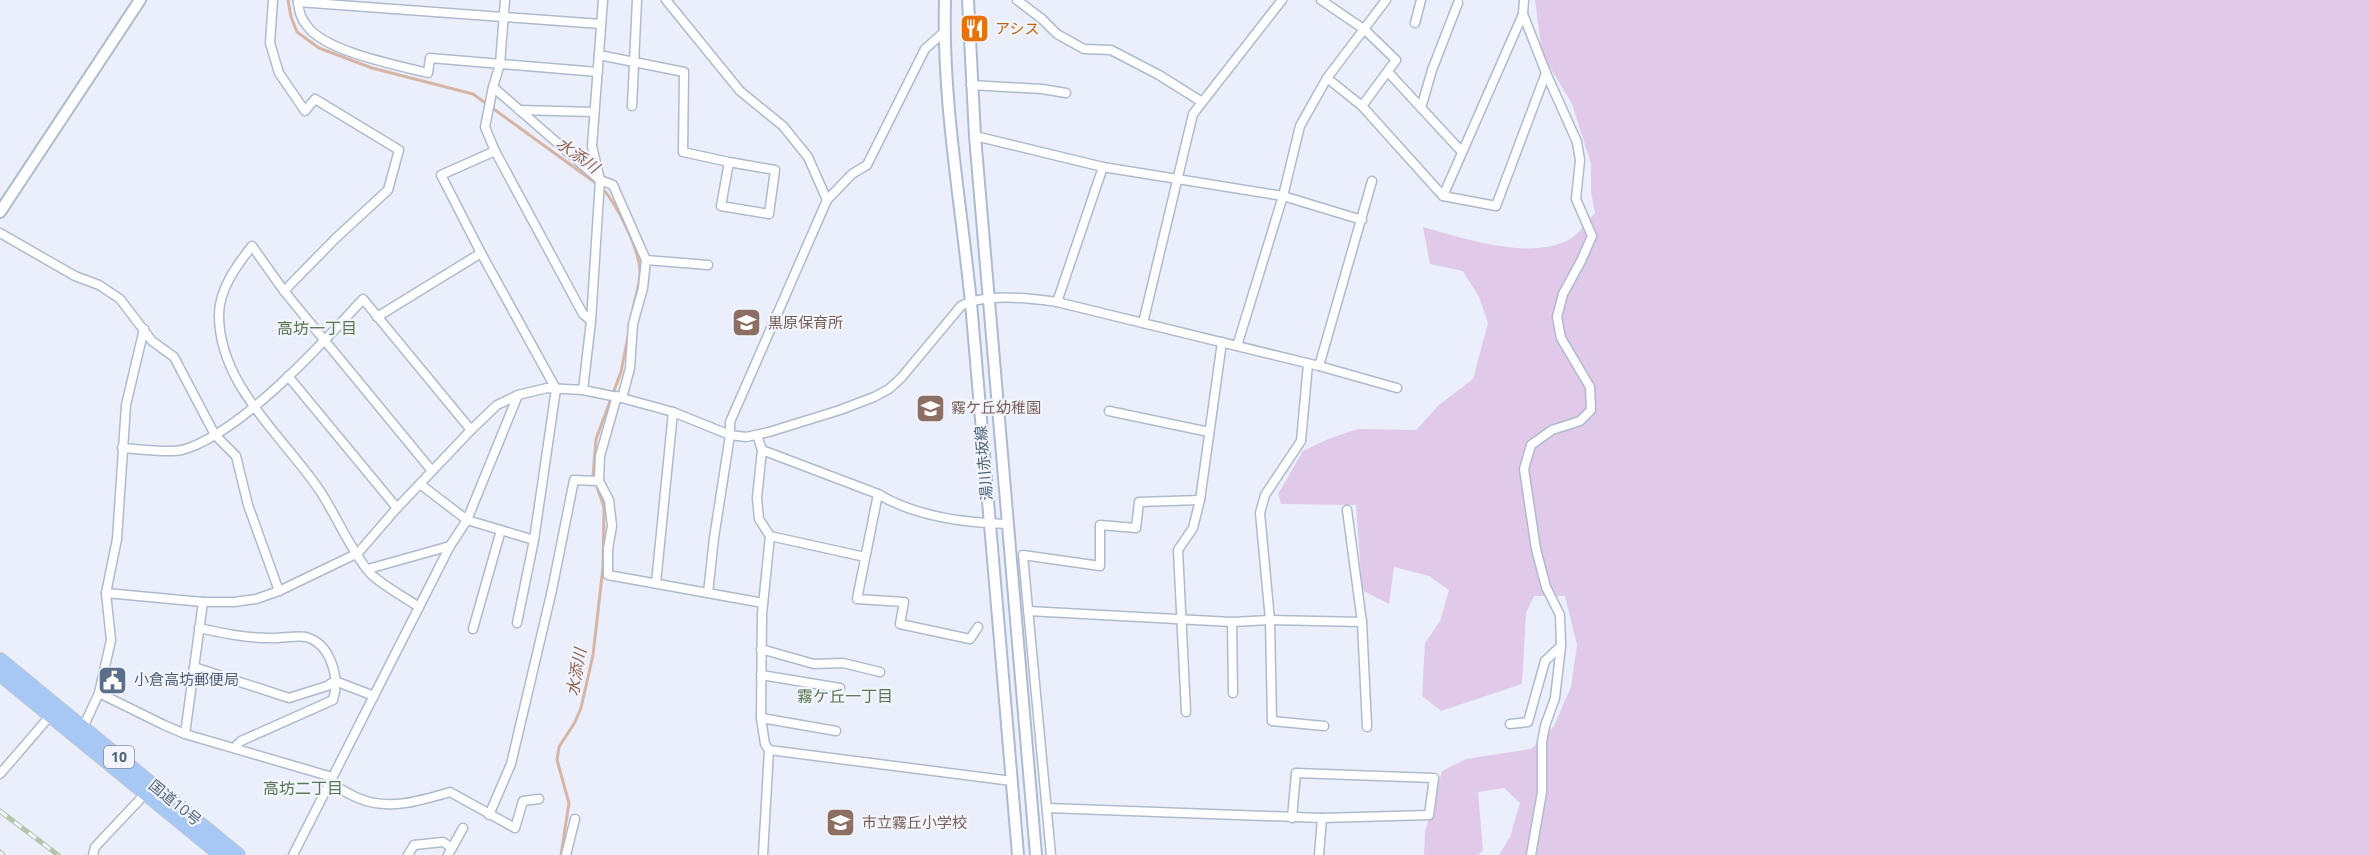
<svg xmlns="http://www.w3.org/2000/svg" width="2369" height="855" font-family="'Open Sans','Noto Sans JP',sans-serif">
	<rect width="100%" height="100%" fill="#ebeffc"/>
	<path fill="#e1c9ea" d="M1535,0H2369V855H1499L1510,837L1520,803L1504,788L1478,792L1483,850L1478,855H1424L1425,832L1442,771L1466,759L1531,749L1554,726L1571,687L1577,645L1565,596H1534L1526,613L1522,684L1441,711L1422,696L1425,643L1440,621L1449,590L1429,576L1394,567L1389,604L1362,590L1356,505L1281,504L1278,494L1303,451L1328,439L1358,429L1416,430L1439,405L1473,379L1488,323L1479,297L1463,271L1430,264L1423,227C1462,238 1536,263 1573,237C1581,231 1588,220 1595,213L1591,192V164L1572,104L1542,54Z"/>
	<g fill="none" stroke-linecap="round" stroke-linejoin="round">
		<g stroke="#d7b5a6" stroke-width="3">
			<path d="M288,0L291,17L297,32L319,48L372,68L473,94L597,184"/>
			<path d="M602,188C617,204 640,250 640,273C640,284 635,298 633,309"/>
			<path d="M593,476L596,439L621,372L629,331"/>
			<path d="M561,855L569,803L557,760L559,747L575,722L581,708L593,655L603,567L604,507L597,487"/>
		</g>
		<defs>
			<g id="minor">
				<path d="M273,0L270,43L279,73L305,111L315,99L399,150L388,190L336,238L284,291"/>
				<path d="M298,0V2L601,24"/>
				<path d="M505,0L500,64L493,87L485,127L495,151L583,314L591,321"/>
				<path d="M666,0L740,91L783,126L808,157L827,200"/>
				<path d="M1017,0L1042,19L1057,34L1084,49L1111,50L1159,75L1202,102"/>
				<path d="M1321,0L1365,30L1396,60L1362,106"/>
				<path d="M1524,0L1523,14L1546,73L1577,142L1580,160L1576,199L1592,236L1581,261L1563,294L1557,317L1561,338L1590,387L1591,410L1580,421L1552,430L1531,445L1524,469L1536,549L1546,587L1560,615L1561,646L1555,698L1545,726L1542,742V792L1531,855"/>
				<path d="M298,2C299,12 301,19 308,27C327,52 397,65 428,73L430,58L598,72"/>
				<path d="M1415,23L1421,0"/>
				<path d="M599,55L684,72L683,152L729,162L721,206L769,214L775,170L729,162"/>
				<path d="M1388,72L1462,152"/>
				<path d="M1327,78L1362,106L1443,196L1496,206L1546,73"/>
				<path d="M971,85L1042,89L1066,93"/>
				<path d="M493,87L600,180L613,185L646,260L708,265"/>
				<path d="M632,106L637,0"/>
				<path d="M1421,108L1432,70L1458,3"/>
				<path d="M519,110L594,112"/>
				<path d="M975,136L1103,167L1283,196L1362,220"/>
				<path d="M1443,196L1523,14"/>
				<path d="M0,233L75,276L99,285L120,299L152,341L174,357L215,435L236,456L248,505L279,591"/>
				<path d="M1057,302L1103,167"/>
				<path d="M377,317L481,253L441,175L495,151"/>
				<path d="M1143,323L1193,114L1282,0"/>
				<path d="M1237,346L1283,196L1300,126L1327,78L1386,0"/>
				<path d="M1308,364L1301,441L1265,495L1260,513L1270,620L1272,721L1324,726"/>
				<path d="M1319,366L1372,181"/>
				<path d="M288,376L397,508"/>
				<path d="M583,390L591,321L600,180L592,146L603,0"/>
				<path d="M622,398L630,368L633,324L643,288L646,260"/>
				<path d="M1109,411L1209,432"/>
				<path d="M757,435L762,450L878,494C916,517 965,523 1008,524"/>
				<path d="M122,448C139,449 167,453 182,450C240,434 322,344 363,299L471,430"/>
				<path d="M762,450L757,498L759,519L770,536L762,614L761,718L765,744L769,750L763,855"/>
				<path d="M599,481L609,500L612,526L608,549V575L763,603"/>
				<path d="M420,484L467,520L534,540L556,389L481,253"/>
				<path d="M878,494L857,599L904,602L900,624L970,639L978,627"/>
				<path d="M1347,510L1362,622L1367,727"/>
				<path d="M770,536L865,557"/>
				<path d="M368,569L450,546"/>
				<path d="M656,583L673,412"/>
				<path d="M106,593L203,602H234L256,599L279,591L358,553L397,508L471,430L497,405L518,395L547,388L583,390L622,398L673,412L730,435L746,437L769,432L840,410L874,397L889,389L901,378L961,306C986,293 1029,298 1057,302L1319,366L1397,388"/>
				<path d="M708,593L714,538L730,435V422L827,200L852,174L867,165L925,49L944,32"/>
				<path d="M419,607C406,598 380,584 370,573C352,553 336,515 320,491C284,437 219,386 219,315C219,289 237,265 252,246L284,291L432,471"/>
				<path d="M1028,611L1232,622L1270,620L1362,622"/>
				<path d="M1232,622L1233,693"/>
				<path d="M517,623L534,540"/>
				<path d="M199,628C222,633 245,638 269,638C280,639 295,635 306,637C331,644 340,678 333,700L241,741L234,748"/>
				<path d="M473,629L501,530"/>
				<path d="M761,649L814,664L843,663L880,672"/>
				<path d="M194,667L289,698L327,686L335,681"/>
				<path d="M761,675L840,688"/>
				<path d="M335,681L374,696"/>
				<path d="M99,693L164,725L185,734L332,777"/>
				<path d="M1186,712L1178,550L1193,528L1200,500L1222,342"/>
				<path d="M761,718L836,731"/>
				<path d="M1510,724L1528,722L1545,661L1561,646"/>
				<path d="M81,732L99,693L111,640L106,593L117,539L126,405L144,329"/>
				<path d="M185,734L203,602"/>
				<path d="M769,750L1012,781"/>
				<path d="M0,774L50,716"/>
				<path d="M329,782C338,787 348,794 358,798C388,811 420,801 450,792L515,828L523,801L539,799"/>
				<path d="M1048,808L1322,818L1319,855"/>
				<path d="M489,815L511,764L552,590L574,480L599,481L600,456L617,396"/>
				<path d="M1292,818L1296,773L1434,778L1429,815L1322,818"/>
				<path d="M93,855L95,847L145,794"/>
				<path d="M293,855L450,546L467,520L518,395"/>
				<path d="M408,855L414,845L443,842L452,848"/>
				<path d="M448,855L463,828"/>
				<path d="M566,855L575,819"/>
				<path d="M1051,855L1023,555L1100,566V525L1136,528L1139,502L1200,500"/>
			</g>
			<path id="tertiary" d="M0,212L140,0"/>
			<g id="secondary">
				<path d="M945,0C942,101 961,202 971,303C988,487 1002,671 1018,855"/>
				<path d="M968,0L975,136L1036,855"/>
			</g>
			<g id="trunk">
				<path d="M0,660L238,855"/>
				<path d="M0,674L221,855"/>
			</g>
		</defs>
		<use href="#minor" stroke="#aebbcc" stroke-width="11"/>
		<use href="#tertiary" stroke="#aebbcc" stroke-width="14"/>
		<use href="#secondary" stroke="#adbacf" stroke-width="14"/>
		<use href="#trunk" stroke="#c7cdd3" stroke-width="16"/>
		<use href="#minor" stroke="#fff" stroke-width="8"/>
		<use href="#tertiary" stroke="#fff" stroke-width="10"/>
		<use href="#secondary" stroke="#fff" stroke-width="10"/>
		<use href="#trunk" stroke="#a7c7f4" stroke-width="14"/>
		<defs>
			<g id="rail">
				<path d="M0,811L58,855"/>
				<path d="M0,852L3,855"/>
			</g>
		</defs>
		<use href="#rail" stroke="#b2c7a9" stroke-width="5"/>
		<use href="#rail" stroke="#f2f5fe" stroke-width="3" stroke-dasharray="9" stroke-linecap="butt"/>
	</g>
	<defs>
		<symbol id="restaurant-square" viewBox="-11 -11 22 22"><rect x="-9" y="-9" width="18" height="18" rx="4" fill="#e8710a" stroke="#f2f5fe"/><path d="M-5-6h1v4h1v-4h1v4h1v-4h1v5L-1.5 .5V6h-2V.5L-5-1ZM5-6V6H3V1.5H1.5Q1.5-4 5-6Z" fill="#fff"/></symbol>
		<symbol id="school-square" viewBox="-11 -11 22 22"><rect x="-9" y="-9" width="18" height="18" rx="4" fill="#8d6e63" stroke="#f2f5fe"/><path d="M0-5L7-2L0 1L-7-2ZM-4 1L0 2.5L4 1V4Q0 6-4 4Z" fill="#fff"/></symbol>
		<symbol id="civic-square" viewBox="-11 -11 22 22"><rect x="-9" y="-9" width="18" height="18" rx="4" fill="#5c6f8a" stroke="#f2f5fe"/><path d="M-.6-6.5H3V-4.5H.6V-3L4-1V1h2V6H-6V1h2V-1L-.6-3ZM-1.2 2.5V6h2.4V2.5Z" fill="#fff"/></symbol>
	</defs>
	<g fill-rule="evenodd">
		<use href="#restaurant-square" x="958" y="12" width="33" height="33"/>
		<use href="#school-square" x="730" y="306" width="33" height="33"/>
		<use href="#school-square" x="914" y="392" width="33" height="33"/>
		<use href="#civic-square" x="96" y="664" width="33" height="33"/>
		<use href="#school-square" x="824" y="806" width="33" height="33"/>
	</g>
	<g text-anchor="middle" stroke-width="4.5" stroke-linejoin="round" paint-order="stroke">
		<rect fill="#f2f5fe" stroke="#808fa0" stroke-width="1.5" x="104" y="746" width="30" height="22" rx="4.5"/>
		<g font-size="14" font-weight="bold" fill="#4f6377">
			<text x="119" y="762">10</text>
		</g>
		<g font-size="15" fill="#c56008" stroke="#f2f5fe" text-anchor="start">
			<text x="995" y="34">アシス</text>
		</g>
		<g font-size="15" fill="#785e54" stroke="#f2f5fe" text-anchor="start">
			<text x="768" y="328">黒原保育所</text>
			<text x="951" y="413">霧ケ丘幼稚園</text>
			<text x="862" y="828">市立霧丘小学校</text>
		</g>
		<g font-size="15" fill="#4f6377" stroke="#f2f5fe">
			<text transform="translate(984 463) rotate(-95)" y="5">湯川赤坂線</text>
			<text transform="translate(175 803) rotate(39)" y="5">国道10号</text>
		</g>
		<g font-size="15" fill="#4e5e75" stroke="#f2f5fe" text-anchor="start">
			<text x="134" y="685">小倉高坊郵便局</text>
		</g>
		<g font-size="16" font-style="italic" fill="#90614c" stroke="#f2f5fe">
			<text transform="translate(578 155) rotate(36)" y="6">水添川</text>
			<text transform="translate(576 672) rotate(-80)" y="6">水添川</text>
		</g>
		<g font-size="16" fill="#5b7754" stroke="#f2f5fe">
			<text x="317" y="334">高坊一丁目</text>
			<text x="845" y="702">霧ケ丘一丁目</text>
			<text x="303" y="794">高坊二丁目</text>
		</g>
	</g>
</svg>
